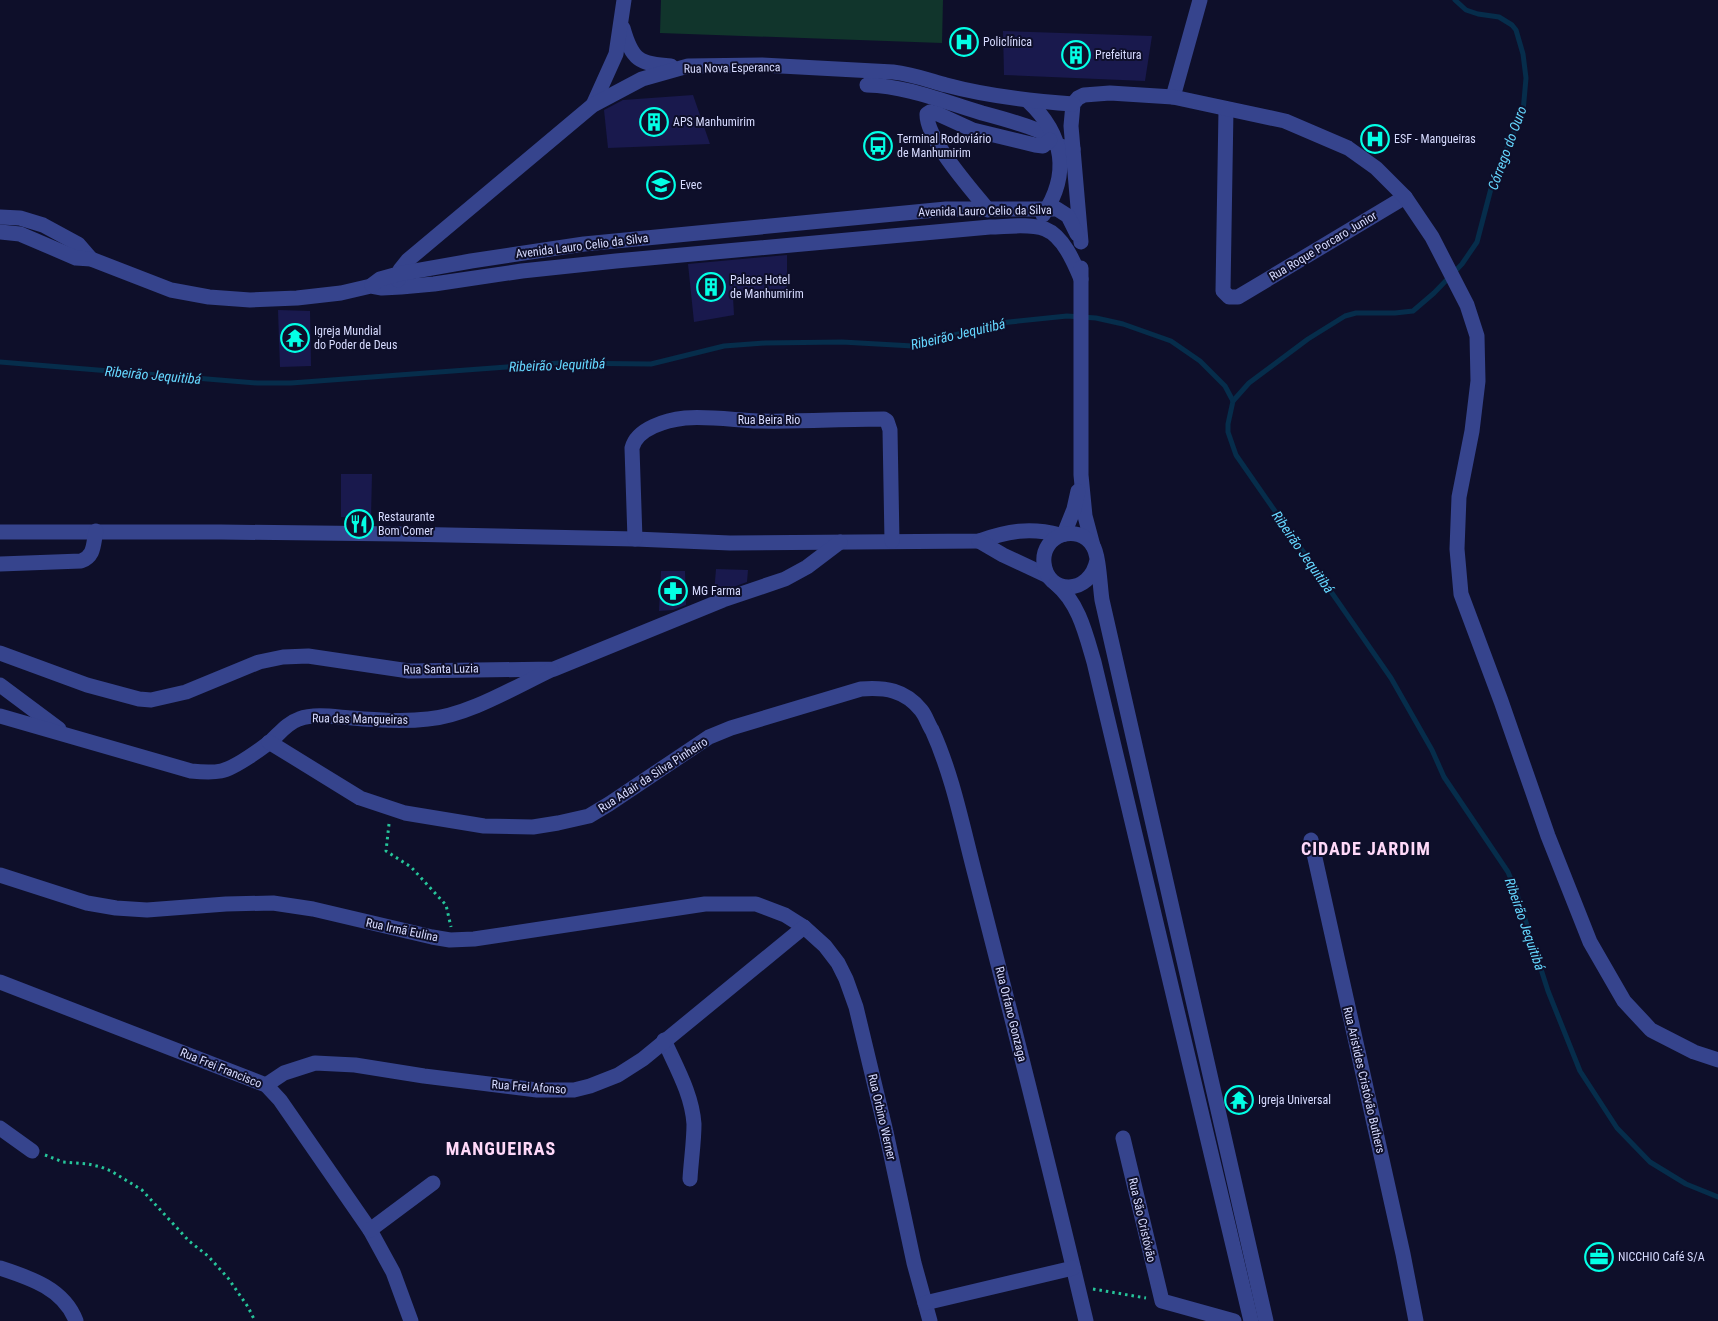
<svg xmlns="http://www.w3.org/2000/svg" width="1718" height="1321" font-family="'Roboto Condensed',sans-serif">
	<rect width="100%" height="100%" fill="#0e0f2a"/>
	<path fill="#11352c" d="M661,0H943L942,43L660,33Z"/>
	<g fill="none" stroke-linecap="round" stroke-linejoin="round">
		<g stroke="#062d4b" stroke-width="5">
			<path d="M0,362L257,383H291L560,363L651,364L724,346L765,343L842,342L913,346L1000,323L1067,316L1096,318L1123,324L1171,341L1200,361L1225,386L1233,401L1228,424V432L1236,455L1391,678L1432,750L1444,777L1508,872L1516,891L1548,991L1580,1071L1617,1128L1650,1162L1686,1184L1718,1197"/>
			<path d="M1233,401L1249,383L1308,339L1345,316L1356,313H1395L1413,311L1434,293L1462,264L1477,242L1494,177L1523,112L1526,78L1523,54L1516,30L1512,25L1499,17L1478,14L1466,10L1455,0"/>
		</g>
	</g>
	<g fill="#19194d">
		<path d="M1003,31L1152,36L1145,81L1004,75Z"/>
		<path d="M693,95L710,144L608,148L604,110L623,100Z"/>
		<path d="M787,255V294L733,297L734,315L694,322L688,264Z"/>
		<path d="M278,310L310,311L311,366L280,367Z"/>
		<path d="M341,474H372L371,518L341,517Z"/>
		<path d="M716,569L748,570L747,582L714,594Z"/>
		<path d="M661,571H685L686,605L673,610L659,611Z"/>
	</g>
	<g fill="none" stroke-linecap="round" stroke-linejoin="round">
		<g stroke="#26c59a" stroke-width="3" stroke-dasharray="2.5 4" stroke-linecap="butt">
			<path d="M389,824L386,851L411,867L446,905L451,927"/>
			<path d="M45,1155L63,1162L88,1164L101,1167L111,1171L142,1190L189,1241L208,1256L228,1278L248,1307L255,1321"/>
			<path d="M1093,1289L1146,1298"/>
		</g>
		<g stroke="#36448d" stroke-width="15">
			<path d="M623,28C632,60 639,64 671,66"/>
			<path d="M867,85C908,86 944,102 982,113C1001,118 1019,123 1037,130C1045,132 1046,137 1052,142C1058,147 1066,147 1073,149"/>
			<path d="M1173,97L1200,0"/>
			<path d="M1028,101C1063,134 1071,173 1043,215"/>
			<path d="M593,105L616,54L624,0"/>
			<path d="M1226,109L1223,291L1229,297H1238L1405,197"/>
			<path d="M988,210C972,190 926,139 927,114L930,112L938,114L973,130L1035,145L1043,146L1050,140"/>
			<path d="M0,217L20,218L43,225L78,244L91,259"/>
			<path d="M0,232L20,234L76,258L91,259L171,290L209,297L250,300L297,298L341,293L371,286L382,288L401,287L434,284L522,271L616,261L990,227C1005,227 1030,223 1045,229C1063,236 1074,262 1081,279"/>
			<path d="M1081,242L1071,126L1073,104L1078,98L1084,95L1110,93L1173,97L1285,121L1348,148L1376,168L1405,197L1432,237L1467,305L1477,336L1478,381L1472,431L1459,497L1457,549L1461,594L1501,701L1548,836L1590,942L1624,1001L1651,1030L1694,1052L1718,1060"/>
			<path d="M1081,268V475L1085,516L1093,546"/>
			<path d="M398,280L400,270L408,260L593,105L642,79L688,66L762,65L893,72C912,74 928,80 946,85C987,96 1030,101 1073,104"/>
			<path d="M372,285L380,279L398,274L471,261L584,244L946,209H1057L1068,216L1077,234"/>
			<path d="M0,532H221L400,534L635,539L730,543L979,541C1008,531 1030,527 1060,535"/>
			<path d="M1064,534L1074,509L1078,491"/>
			<path d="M635,539L632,448C637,428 667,420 685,418C707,416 735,420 758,421C800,422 842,419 884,419L887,421L890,430L892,541"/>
			<path d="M979,541L1003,555L1048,576"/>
			<path d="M1097,560C1090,596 1047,595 1044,563C1041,535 1078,522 1093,546C1099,555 1100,587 1102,600L1266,1321"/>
			<path d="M0,564L81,561C95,556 93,544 96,531"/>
			<path d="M1056,584C1079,603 1086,635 1094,662L1251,1321"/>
			<path d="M0,653L87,685L139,699L151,700L186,692L259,662L283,657L308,656L409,671L554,669L723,600L785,579L807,567L840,542"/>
			<path d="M0,685L59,729"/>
			<path d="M0,716L191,771C201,772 211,773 221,771C235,768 258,751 270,742C279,734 287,723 299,719C315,713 336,717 352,718C377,720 403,722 428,719C467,716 515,687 551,670"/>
			<path d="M269,742L360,798L405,813L484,826L533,827L558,823L589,816L609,804L709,737L731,728L861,689C885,687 905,690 921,710C926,716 928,724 932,730C953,776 963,829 976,878C1014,1026 1051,1173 1086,1321"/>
			<path d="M1311,840L1403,1254L1416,1321"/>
			<path d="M0,875L87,903L116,908L147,910L226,904L273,903L313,909L432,937L450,940L474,939L705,904H756L785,915L804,927L825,946L838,963L846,979L856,1007L886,1132L914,1263L930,1321"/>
			<path d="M0,982L266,1085L280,1100L370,1230L393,1272L411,1321"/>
			<path d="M664,1040C676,1067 692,1094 694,1124C694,1142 691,1161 690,1179"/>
			<path d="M266,1085L284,1073L315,1063L355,1065L424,1076L537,1090H574L590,1086L618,1075L643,1059L804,927"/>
			<path d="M0,1128L32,1151"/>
			<path d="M1123,1138L1162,1301L1234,1321"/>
			<path d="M370,1230L433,1183"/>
			<path d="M0,1268C31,1278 64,1289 76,1321"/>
			<path d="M925,1303L1073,1268"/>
		</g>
	</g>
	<defs>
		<symbol id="hospital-ring" viewBox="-11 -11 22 22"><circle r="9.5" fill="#0e0f2a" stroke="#03ffe5" stroke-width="1.5"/><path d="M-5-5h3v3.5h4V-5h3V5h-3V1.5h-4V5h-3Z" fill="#03ffe5"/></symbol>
		<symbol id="building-ring" viewBox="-11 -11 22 22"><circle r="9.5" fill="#0e0f2a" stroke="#03ffe5" stroke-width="1.5"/><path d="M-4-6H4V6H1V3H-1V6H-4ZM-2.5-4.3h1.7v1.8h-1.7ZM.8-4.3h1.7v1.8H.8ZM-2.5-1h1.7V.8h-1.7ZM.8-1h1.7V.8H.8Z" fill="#03ffe5"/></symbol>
		<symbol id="bus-ring" viewBox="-11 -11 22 22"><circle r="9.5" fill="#0e0f2a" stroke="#03ffe5" stroke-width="1.5"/><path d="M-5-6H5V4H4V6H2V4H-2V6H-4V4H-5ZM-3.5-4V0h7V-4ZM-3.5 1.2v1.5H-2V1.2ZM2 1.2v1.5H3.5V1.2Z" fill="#03ffe5"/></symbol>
		<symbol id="school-ring" viewBox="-11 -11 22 22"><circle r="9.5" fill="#0e0f2a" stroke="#03ffe5" stroke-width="1.5"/><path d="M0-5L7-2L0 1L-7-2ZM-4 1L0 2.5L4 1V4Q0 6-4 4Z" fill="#03ffe5"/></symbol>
		<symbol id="temple-ring" viewBox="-11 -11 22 22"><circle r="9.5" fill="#0e0f2a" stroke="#03ffe5" stroke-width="1.5"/><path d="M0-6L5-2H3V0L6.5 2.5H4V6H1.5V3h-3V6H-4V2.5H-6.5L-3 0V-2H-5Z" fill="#03ffe5"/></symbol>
		<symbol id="restaurant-ring" viewBox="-11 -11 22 22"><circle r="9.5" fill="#0e0f2a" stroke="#03ffe5" stroke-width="1.5"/><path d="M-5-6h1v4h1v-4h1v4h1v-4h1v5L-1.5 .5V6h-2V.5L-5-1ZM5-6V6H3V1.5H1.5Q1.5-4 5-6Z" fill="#03ffe5"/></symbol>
		<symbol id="pharmacy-ring" viewBox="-11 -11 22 22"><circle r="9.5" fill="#0e0f2a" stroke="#03ffe5" stroke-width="1.5"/><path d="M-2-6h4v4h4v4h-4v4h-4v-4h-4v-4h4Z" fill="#03ffe5"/></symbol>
		<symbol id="office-ring" viewBox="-11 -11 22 22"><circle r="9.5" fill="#0e0f2a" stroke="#03ffe5" stroke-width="1.5"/><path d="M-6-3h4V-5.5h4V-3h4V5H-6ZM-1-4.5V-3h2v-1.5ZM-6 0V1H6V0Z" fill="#03ffe5"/></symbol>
	</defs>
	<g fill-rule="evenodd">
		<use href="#hospital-ring" x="948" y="26" width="32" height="32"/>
		<use href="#building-ring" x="1060" y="39" width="32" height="32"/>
		<use href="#building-ring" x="638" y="106" width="32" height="32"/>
		<use href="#hospital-ring" x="1359" y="123" width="32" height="32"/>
		<use href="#bus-ring" x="862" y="130" width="32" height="32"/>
		<use href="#school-ring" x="645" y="169" width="32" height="32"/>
		<use href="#building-ring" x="695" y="271" width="32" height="32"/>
		<use href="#temple-ring" x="279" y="322" width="32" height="32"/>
		<use href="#restaurant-ring" x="343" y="508" width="32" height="32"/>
		<use href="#pharmacy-ring" x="657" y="575" width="32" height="32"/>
		<use href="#temple-ring" x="1223" y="1084" width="32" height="32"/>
		<use href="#office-ring" x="1583" y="1241" width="32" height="32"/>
	</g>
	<g text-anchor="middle" stroke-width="4" stroke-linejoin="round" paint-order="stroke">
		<g font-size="12" fill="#d7dbff" stroke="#0e0f2a" text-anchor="start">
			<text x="983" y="46">Policlínica</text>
			<text x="1095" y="59">Prefeitura</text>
			<text x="673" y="126">APS Manhumirim</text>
			<text x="897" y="143">Terminal Rodoviário<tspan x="897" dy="14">de Manhumirim</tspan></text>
			<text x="1394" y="143">ESF - Mangueiras</text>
			<text x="680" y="189">Evec</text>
			<text x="730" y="284">Palace Hotel<tspan x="730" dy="14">de Manhumirim</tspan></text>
			<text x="314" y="335">Igreja Mundial<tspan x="314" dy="14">do Poder de Deus</tspan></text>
			<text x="378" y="521">Restaurante<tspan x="378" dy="14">Bom Comer</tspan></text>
			<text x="692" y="595">MG Farma</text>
			<text x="1258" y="1104">Igreja Universal</text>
			<text x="1618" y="1261">NICCHIO Café S/A</text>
		</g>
		<g font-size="12" fill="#d7dbff" stroke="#0e0f2a">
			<text transform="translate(732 68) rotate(-1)" y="4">Rua Nova Esperanca</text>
			<text transform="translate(985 211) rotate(-1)" y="4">Avenida Lauro Celio da Silva</text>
			<text transform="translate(582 246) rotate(-7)" y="4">Avenida Lauro Celio da Silva</text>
			<text transform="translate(1323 246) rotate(-31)" y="4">Rua Roque Porcaro Junior</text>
			<text x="769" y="424">Rua Beira Rio</text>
			<text transform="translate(441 669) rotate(-1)" y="4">Rua Santa Luzia</text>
			<text transform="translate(360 719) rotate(1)" y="4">Rua das Mangueiras</text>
			<text transform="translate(653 775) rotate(-33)" y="4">Rua Adair da Silva Pinheiro</text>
			<text transform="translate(402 930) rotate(12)" y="4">Rua Irmã Eulina</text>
			<text transform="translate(1011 1014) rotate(76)" y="4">Rua Orfano Gonzaga</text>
			<text transform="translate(221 1068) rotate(22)" y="4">Rua Frei Francisco</text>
			<text transform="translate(1364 1080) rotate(77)" y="4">Rua Aristides Cristóvão Buthers</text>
			<text transform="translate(529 1087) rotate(4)" y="4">Rua Frei Afonso</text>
			<text transform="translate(882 1117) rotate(77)" y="4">Rua Orbino Werner</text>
			<text transform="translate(1142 1220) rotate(77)" y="4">Rua São Cristóvão</text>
		</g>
		<g font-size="14" font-style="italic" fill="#65d7ff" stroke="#0e0f2a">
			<text transform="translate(1507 148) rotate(-70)" y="5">Córrego do Ouro</text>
			<text transform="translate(958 334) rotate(-13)" y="5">Ribeirão Jequitibá</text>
			<text transform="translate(557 365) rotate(-2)" y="5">Ribeirão Jequitibá</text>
			<text transform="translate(153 375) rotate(5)" y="5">Ribeirão Jequitibá</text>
			<text transform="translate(1303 552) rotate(55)" y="5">Ribeirão Jequitibá</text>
			<text transform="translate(1525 924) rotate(71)" y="5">Ribeirão Jequitibá</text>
		</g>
		<g font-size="18" font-weight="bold" letter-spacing="1" fill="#ffd9f9" stroke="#0e0f2a">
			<text x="1366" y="855">CIDADE JARDIM</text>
			<text x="501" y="1155">MANGUEIRAS</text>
		</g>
	</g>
</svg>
